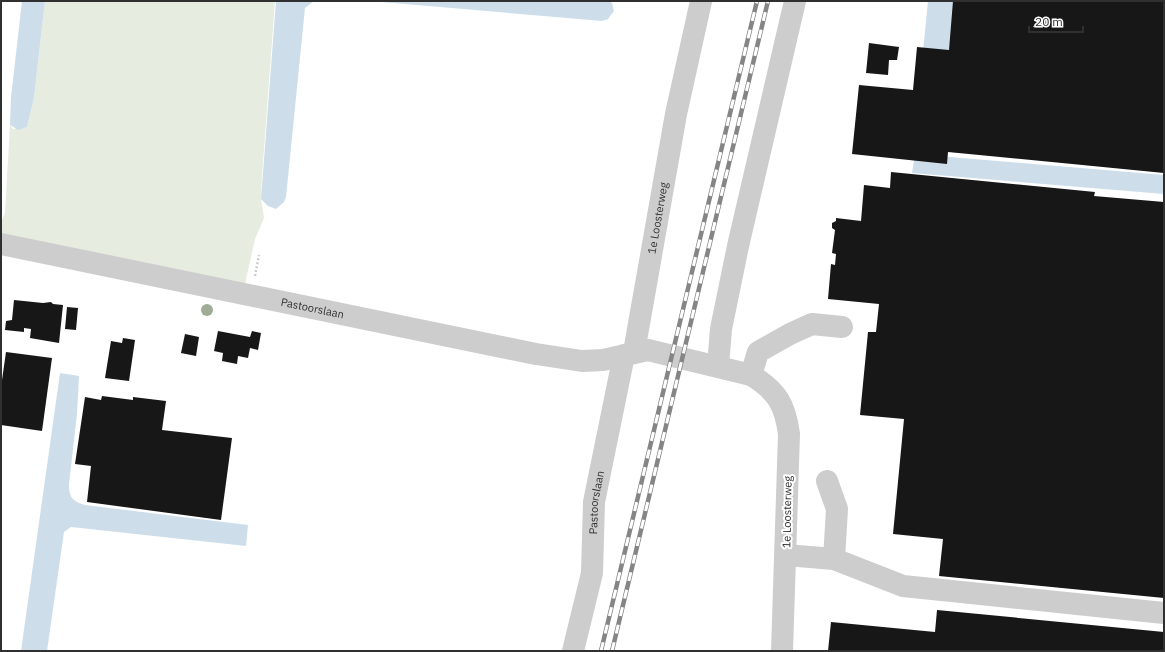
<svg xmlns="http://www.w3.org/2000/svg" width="1165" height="652" font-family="'IBM Plex Sans',sans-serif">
	<rect width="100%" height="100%" fill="#fff"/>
	<path fill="#e6ecdf" d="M45,1H275L262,176L261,199L264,218L255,239L245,284L1,233V222L5,213L10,125L13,129L27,127L34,98Z"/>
	<g fill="#cddeea">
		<path d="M22,1H45L34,98L27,127L18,130L10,125L11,97Z"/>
		<path d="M276,1H314L305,8L286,197L284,202L276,209L268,206L261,199Z"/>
		<path d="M370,1H609L612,3L614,11L608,19L602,21Z"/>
		<path d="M928,1H959L945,134L915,131Z"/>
		<path d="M915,154L1164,175V194L912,173Z"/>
		<path d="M60,373L79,376L77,414L69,484C69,497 72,501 85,505L248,525L246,546L71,527L64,532L47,651H21Z"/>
	</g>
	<g fill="#171717">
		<path d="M953,1L1164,2V173L948,152L947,164L852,154L859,85L913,90L917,47L949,50Z"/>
		<path d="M869,43L899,47L897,60H889L888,75L866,73Z"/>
		<path d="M891,172L1095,192L1094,196L1164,202V598L939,576L943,539L893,534L904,419L860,415L868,332H876L879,304L828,299L831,264L835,265L836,254L832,253L835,230L832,228V223L836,221V218L861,221L864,185L890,188Z"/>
		<path d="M14,300L43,303L51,302L53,304L63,305L59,343L30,338L31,329L24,328V332L5,330L6,321L12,320Z"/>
		<path d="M67,307L78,308L76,330L65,329Z"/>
		<path d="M218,331L250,337L252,331L261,333L258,350L250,348L248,358L238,356L237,364L222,361L223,353L214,351Z"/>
		<path d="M185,334L199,337L196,356L181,353Z"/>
		<path d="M123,338L135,340L129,381L105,378L111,341L122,343Z"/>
		<path d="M6,352L52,358L42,431L1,425V387Z"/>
		<path d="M102,396L133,400V397L166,401L162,430L232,438L221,520L87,502L91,466L75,464L85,397L101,400Z"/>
		<path d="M937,610L1164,632V651H828L831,622L935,632Z"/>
	</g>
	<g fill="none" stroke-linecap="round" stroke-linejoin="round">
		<path stroke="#cdcdcd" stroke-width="2.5" stroke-dasharray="2 2" stroke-linecap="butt" d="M255,276L259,255"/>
		<g stroke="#cdcdcd" stroke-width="22">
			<path id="s1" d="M1,244L536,354L582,361L603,360L648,350L751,375C777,391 785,404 789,434L782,651"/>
			<path id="s2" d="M634,352L676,114L701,1"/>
			<path d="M718,366L721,329L738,246L795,1"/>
			<path d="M751,375L758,352L790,334L812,324L842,327"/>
			<path d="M827,481L837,509L834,559"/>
			<path d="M786,555L834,559L903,586L1164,613"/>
			<path id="s3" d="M573,651L592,573L594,502L624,355"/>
		</g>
		<defs>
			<g id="rail">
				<path d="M601,651L757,1"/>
				<path d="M612,651L768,1"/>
			</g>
		</defs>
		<use href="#rail" stroke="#858585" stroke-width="4.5"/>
		<use href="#rail" stroke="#fff" stroke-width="3" stroke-dasharray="9" stroke-linecap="butt"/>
	</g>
	<circle fill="#a0ac96" cx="207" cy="310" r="6"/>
	<g text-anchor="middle" stroke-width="4" stroke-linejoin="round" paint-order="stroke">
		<g font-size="11" fill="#303030" stroke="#fff">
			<text dy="4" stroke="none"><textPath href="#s2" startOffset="136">1e Loosterweg</textPath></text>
			<text dy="4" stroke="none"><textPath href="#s1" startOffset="318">Pastoorslaan</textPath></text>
			<text dy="4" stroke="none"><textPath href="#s3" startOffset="151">Pastoorslaan</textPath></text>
			<text transform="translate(787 512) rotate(-89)" y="4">1e Loosterweg</text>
		</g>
	</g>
	<rect width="1165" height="652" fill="none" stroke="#303030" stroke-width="4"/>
	<path d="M1029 26v6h54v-6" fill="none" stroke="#303030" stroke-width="2"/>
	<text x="1035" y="26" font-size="12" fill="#303030" stroke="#ffffff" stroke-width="3" paint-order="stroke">20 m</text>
</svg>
